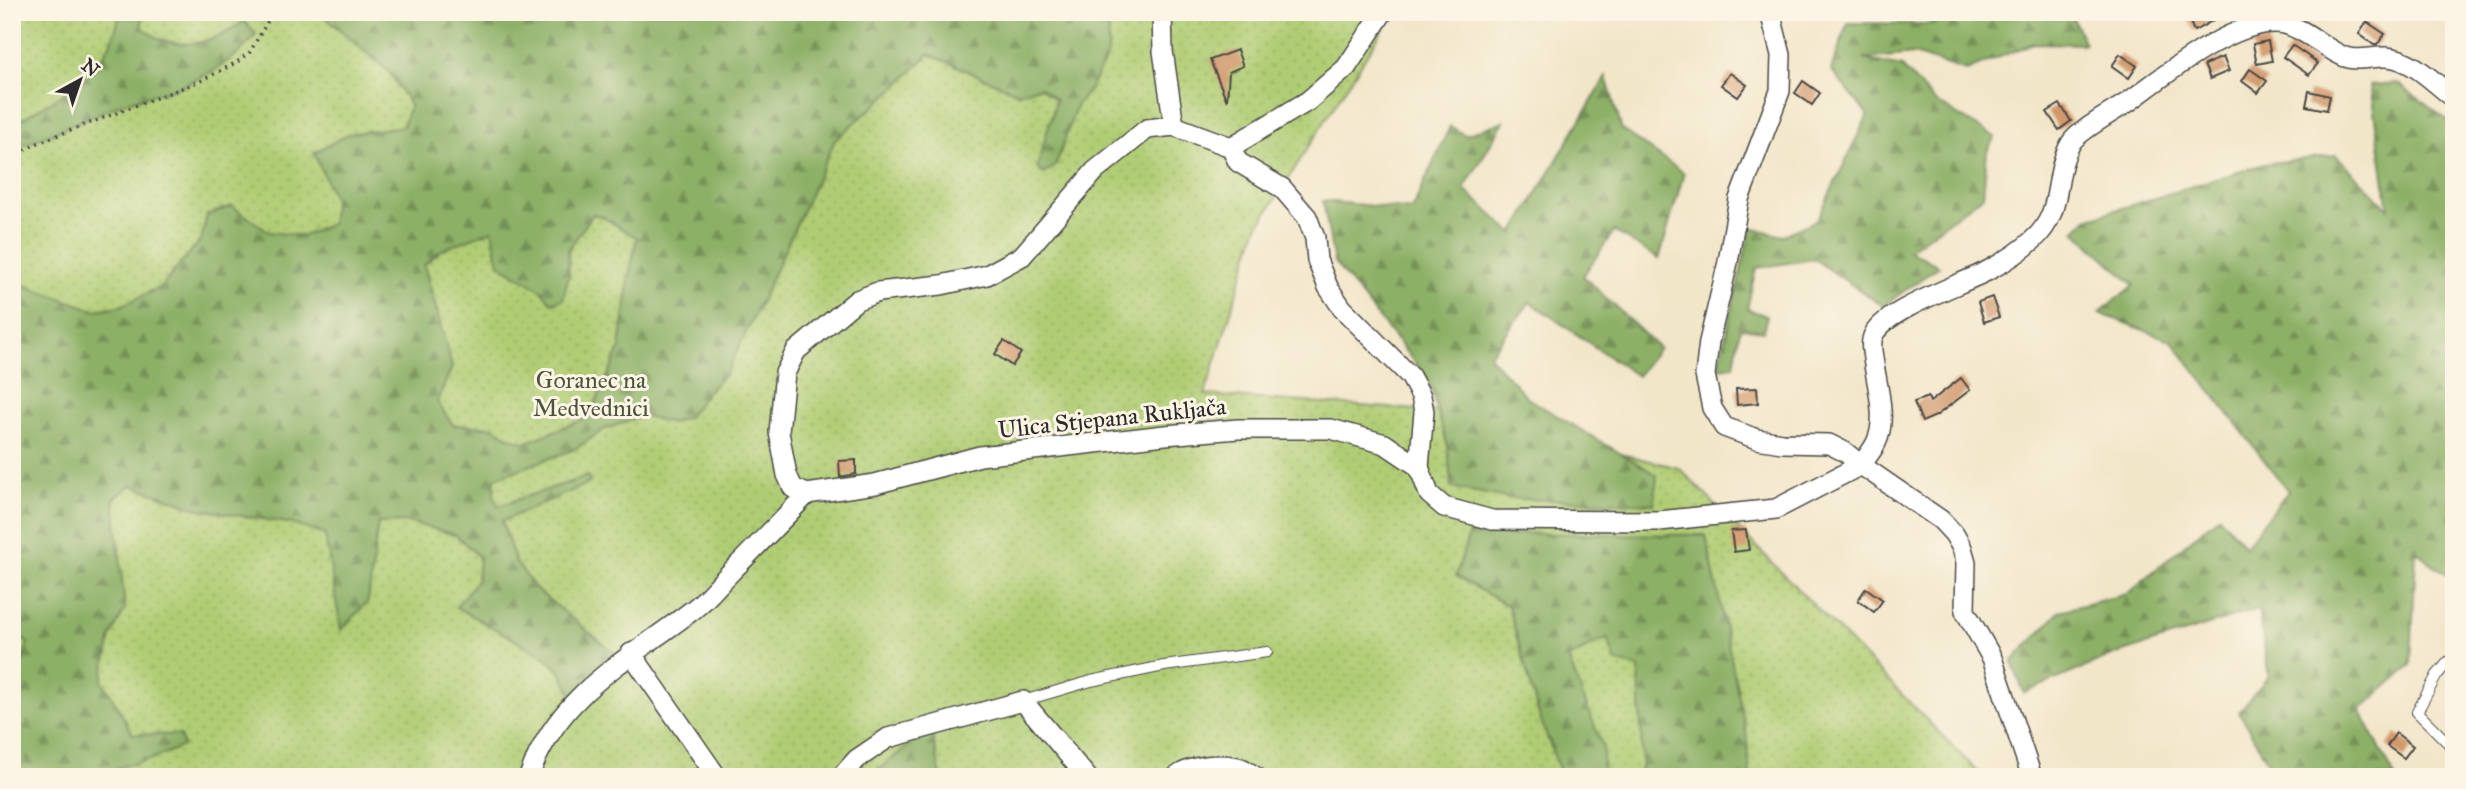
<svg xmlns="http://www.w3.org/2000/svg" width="2466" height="789" font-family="'IM FELL Great Primer',serif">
	<defs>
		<pattern id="green-dots" width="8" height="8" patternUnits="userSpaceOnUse" patternTransform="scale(1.75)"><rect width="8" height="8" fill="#b0cd74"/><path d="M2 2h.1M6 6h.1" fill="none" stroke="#98b065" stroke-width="1.8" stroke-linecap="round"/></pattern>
		<pattern id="forest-firs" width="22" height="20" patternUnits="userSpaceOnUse" patternTransform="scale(1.75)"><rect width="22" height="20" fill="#8cb066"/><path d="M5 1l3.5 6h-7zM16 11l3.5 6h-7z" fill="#738f54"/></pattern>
	</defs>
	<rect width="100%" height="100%" fill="#fcf5e5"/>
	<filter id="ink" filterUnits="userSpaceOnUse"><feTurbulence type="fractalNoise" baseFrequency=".0143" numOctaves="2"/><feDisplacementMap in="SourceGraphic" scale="14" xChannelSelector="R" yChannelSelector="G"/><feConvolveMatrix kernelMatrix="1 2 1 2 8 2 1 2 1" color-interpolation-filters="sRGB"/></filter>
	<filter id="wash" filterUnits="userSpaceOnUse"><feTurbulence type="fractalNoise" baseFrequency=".00686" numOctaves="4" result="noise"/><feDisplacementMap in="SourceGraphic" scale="28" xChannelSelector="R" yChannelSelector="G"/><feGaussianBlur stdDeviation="1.57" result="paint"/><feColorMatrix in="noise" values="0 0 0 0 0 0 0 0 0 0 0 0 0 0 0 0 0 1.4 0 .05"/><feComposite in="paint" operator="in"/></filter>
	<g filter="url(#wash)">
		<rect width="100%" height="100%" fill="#f2e6c9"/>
		<path fill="url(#green-dots)" stroke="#6e7c50" stroke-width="2" d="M12,12H1394L1257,228L1205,395L1446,412L1679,468L1983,777H12Z"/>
		<g fill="url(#forest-firs)" stroke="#5c6e48" stroke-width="2" fill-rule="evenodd">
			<path d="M120,12H142V27C172,55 215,44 244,21L256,35L240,52L217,69L180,87L123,103L12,150V125C62,93 109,77 120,12Z"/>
			<path d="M319,12H1101L1109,21L1108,54L1090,89L1077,104L1056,165L1044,174L1037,168L1056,100L1040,87L1018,93L929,54L895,88L835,140L757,310L725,375L708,391L688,417L672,423L643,416L605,429L575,449L495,478L494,496L498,506L588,476L590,483L502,521L515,561L537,590L617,655L574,697L559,670L547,658L456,607L477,580L479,557L456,535L408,522L378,523L368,601L341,630L325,535L293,524L199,509L131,485L114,499L125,609L111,636L102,680L133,734L180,735L183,746L155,758L83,777H12V693L28,643L12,632V281L94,310L121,306L161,287L201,240L207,215L232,206L269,232L303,236L331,224L334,199L314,153L348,134L403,126L410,105L389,72ZM593,214L603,217L637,238L630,271L620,349L589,417L525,443L509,437L494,427L453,425L437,402L452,367L424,265L441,250L492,230L499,264L541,290L552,303L563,299L569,274L568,250Z"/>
			<path d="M1923,12H2070L2085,44L2033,43L1966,71L1914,54L1864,59L1902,67L1934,101L1995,137L1987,151L1983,196L1909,250L1939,266L1883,306L1814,259L1756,268L1747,309L1767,316L1763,331L1740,328L1734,366L1718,368L1751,227L1782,236L1817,220L1868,115L1831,70L1848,23L1934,24Z"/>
			<path d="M1606,77L1622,130L1684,173L1659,259L1614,231L1583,276L1659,348L1637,376L1530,302L1489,356L1529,399L1657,475L1654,504L1507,498L1451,487L1448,447L1428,379L1334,262L1323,201L1412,210L1450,126L1465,135L1504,121L1464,189L1513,234Z"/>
			<path d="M2397,83L2454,125V581L2416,551L2411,665L2360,710L2395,777H2274L2275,774L2239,712L2269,676L2258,609L2114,655L2024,693L2012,662L2060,611L2127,594L2219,516L2245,546L2288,491L2172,341L2099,313L2134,285L2075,231L2087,219L2264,164L2336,155L2389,209L2370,85Z"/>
			<path d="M1469,533L1706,535L1747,737L1750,777H1639L1642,762L1639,667L1616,662L1607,638L1568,658L1603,748V777H1562L1539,715L1508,606L1456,576Z"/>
			<path d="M931,728L941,777H869Z"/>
		</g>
		<g id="blocks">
			<g fill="#d2986c">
				<path d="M2185,12H2228L2194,31Z"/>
				<path d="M2367,22L2385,34L2377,45H2374L2359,34Z"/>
				<path d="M2268,41L2272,61L2257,64L2253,44Z"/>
				<path d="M2292,45L2318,63L2309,75L2283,57Z"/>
				<path d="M1237,50L1243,66L1229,72L1227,101L1210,60Z"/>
				<path d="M2120,54L2137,66L2129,78L2112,66Z"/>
				<path d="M2223,57L2229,71L2210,79L2204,65Z"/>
				<path d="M2250,69L2267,81L2258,93L2242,81Z"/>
				<path d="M1730,73L1747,85L1738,97L1721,85Z"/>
				<path d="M1803,81L1820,93L1812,105L1795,93Z"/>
				<path d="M2309,91L2330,96L2327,110L2306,106Z"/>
				<path d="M2060,104L2071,121L2059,130L2047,112Z"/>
				<path d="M1992,297L1999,317L1984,322L1978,302Z"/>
				<path d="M1004,341L1021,353L1012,366L995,354Z"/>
				<path d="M1961,378L1970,390L1936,416L1922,422L1914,402L1928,397L1930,402Z"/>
				<path d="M1757,388L1758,403L1737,405L1736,389Z"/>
				<path d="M856,460V474L840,477L839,461Z"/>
				<path d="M1746,530L1749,550L1734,552L1731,531Z"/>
				<path d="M1866,588L1883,600L1874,612L1858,600Z"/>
				<path d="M2396,733L2413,746L2404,758L2387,746Z"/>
			</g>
		</g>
	</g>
	<g filter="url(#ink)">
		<use href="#blocks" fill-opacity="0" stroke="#494743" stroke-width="2"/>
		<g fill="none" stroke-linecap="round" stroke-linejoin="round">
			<defs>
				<g id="lane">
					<path d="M2449,661L2437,675L2417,712L2454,749"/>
					<path d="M1023,701L1091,681L1164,666L1267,652"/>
				</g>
				<g id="street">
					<path d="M1162,12L1163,51L1174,126"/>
					<path d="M1383,12L1346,68L1308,101L1231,147L1174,126L1147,129L1095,171L1022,256L987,275L941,285L878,292L857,300L796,351L785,373L779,432L787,475L793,488L807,494L875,484L980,456L1165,435L1238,429H1331L1385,444L1419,467L1429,494L1444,507L1492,520L1659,521L1776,509L1861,465L1941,520L1954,534L1962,548L1966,562L1965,611L1992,658L2032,777"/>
					<path d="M1770,12L1781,55L1780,91L1739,199L1728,262L1709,342L1705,375L1712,408L1724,427L1757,439L1782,443L1829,444L1845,452L1861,465C1866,458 1872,451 1876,443C1887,422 1878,388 1874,365C1873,355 1869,343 1874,334C1887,309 1963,284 1989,270C2004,262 2020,252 2033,240C2065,212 2052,175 2071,143C2079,130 2117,110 2131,100C2165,75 2240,14 2285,24C2308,30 2324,49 2345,57C2360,62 2372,56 2387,57C2413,59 2434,83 2454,98"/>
					<path d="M1231,147L1238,162L1282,188L1307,217L1315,238L1317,260L1328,287L1342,308L1410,376L1421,396L1424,412L1419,467"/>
					<path d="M631,653L717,777"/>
					<path d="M529,777C557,693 630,659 694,609C707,599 717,586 728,575C755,548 781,521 807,494"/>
					<path d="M841,777L857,759L888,738L1023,701L1087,777"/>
					<path d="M1176,777C1191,765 1224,762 1241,768C1246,770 1251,774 1256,777"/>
				</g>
			</defs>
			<use href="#lane" stroke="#494743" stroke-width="12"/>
			<use href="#street" stroke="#494743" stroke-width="22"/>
			<path stroke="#494743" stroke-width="3.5" stroke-dasharray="2 5" stroke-linecap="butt" d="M12,156L40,142L203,80L237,62L250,52L273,12"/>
			<use href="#lane" stroke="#fff" stroke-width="10"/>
			<use href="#street" stroke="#fff" stroke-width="19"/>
		</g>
	</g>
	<g text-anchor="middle" stroke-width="6" stroke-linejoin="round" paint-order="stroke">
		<g font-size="24" fill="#4c543d" stroke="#fcf5e5">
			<text x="591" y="388">Goranec na<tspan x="591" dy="28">Medvednici</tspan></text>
		</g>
		<g font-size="24" fill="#2b2b2b" stroke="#fcf5e5">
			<text transform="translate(1112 418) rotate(-6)" y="8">Ulica Stjepana Rukljača</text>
		</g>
	</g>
	<rect width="2466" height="789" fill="none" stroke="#fcf5e5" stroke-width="42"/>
	<g transform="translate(80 80) rotate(40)" stroke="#fcf5e5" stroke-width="5" paint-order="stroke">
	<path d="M0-5L12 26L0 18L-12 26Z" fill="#2b2b2b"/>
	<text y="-10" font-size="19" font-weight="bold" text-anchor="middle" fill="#2b2b2b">N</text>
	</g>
</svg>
